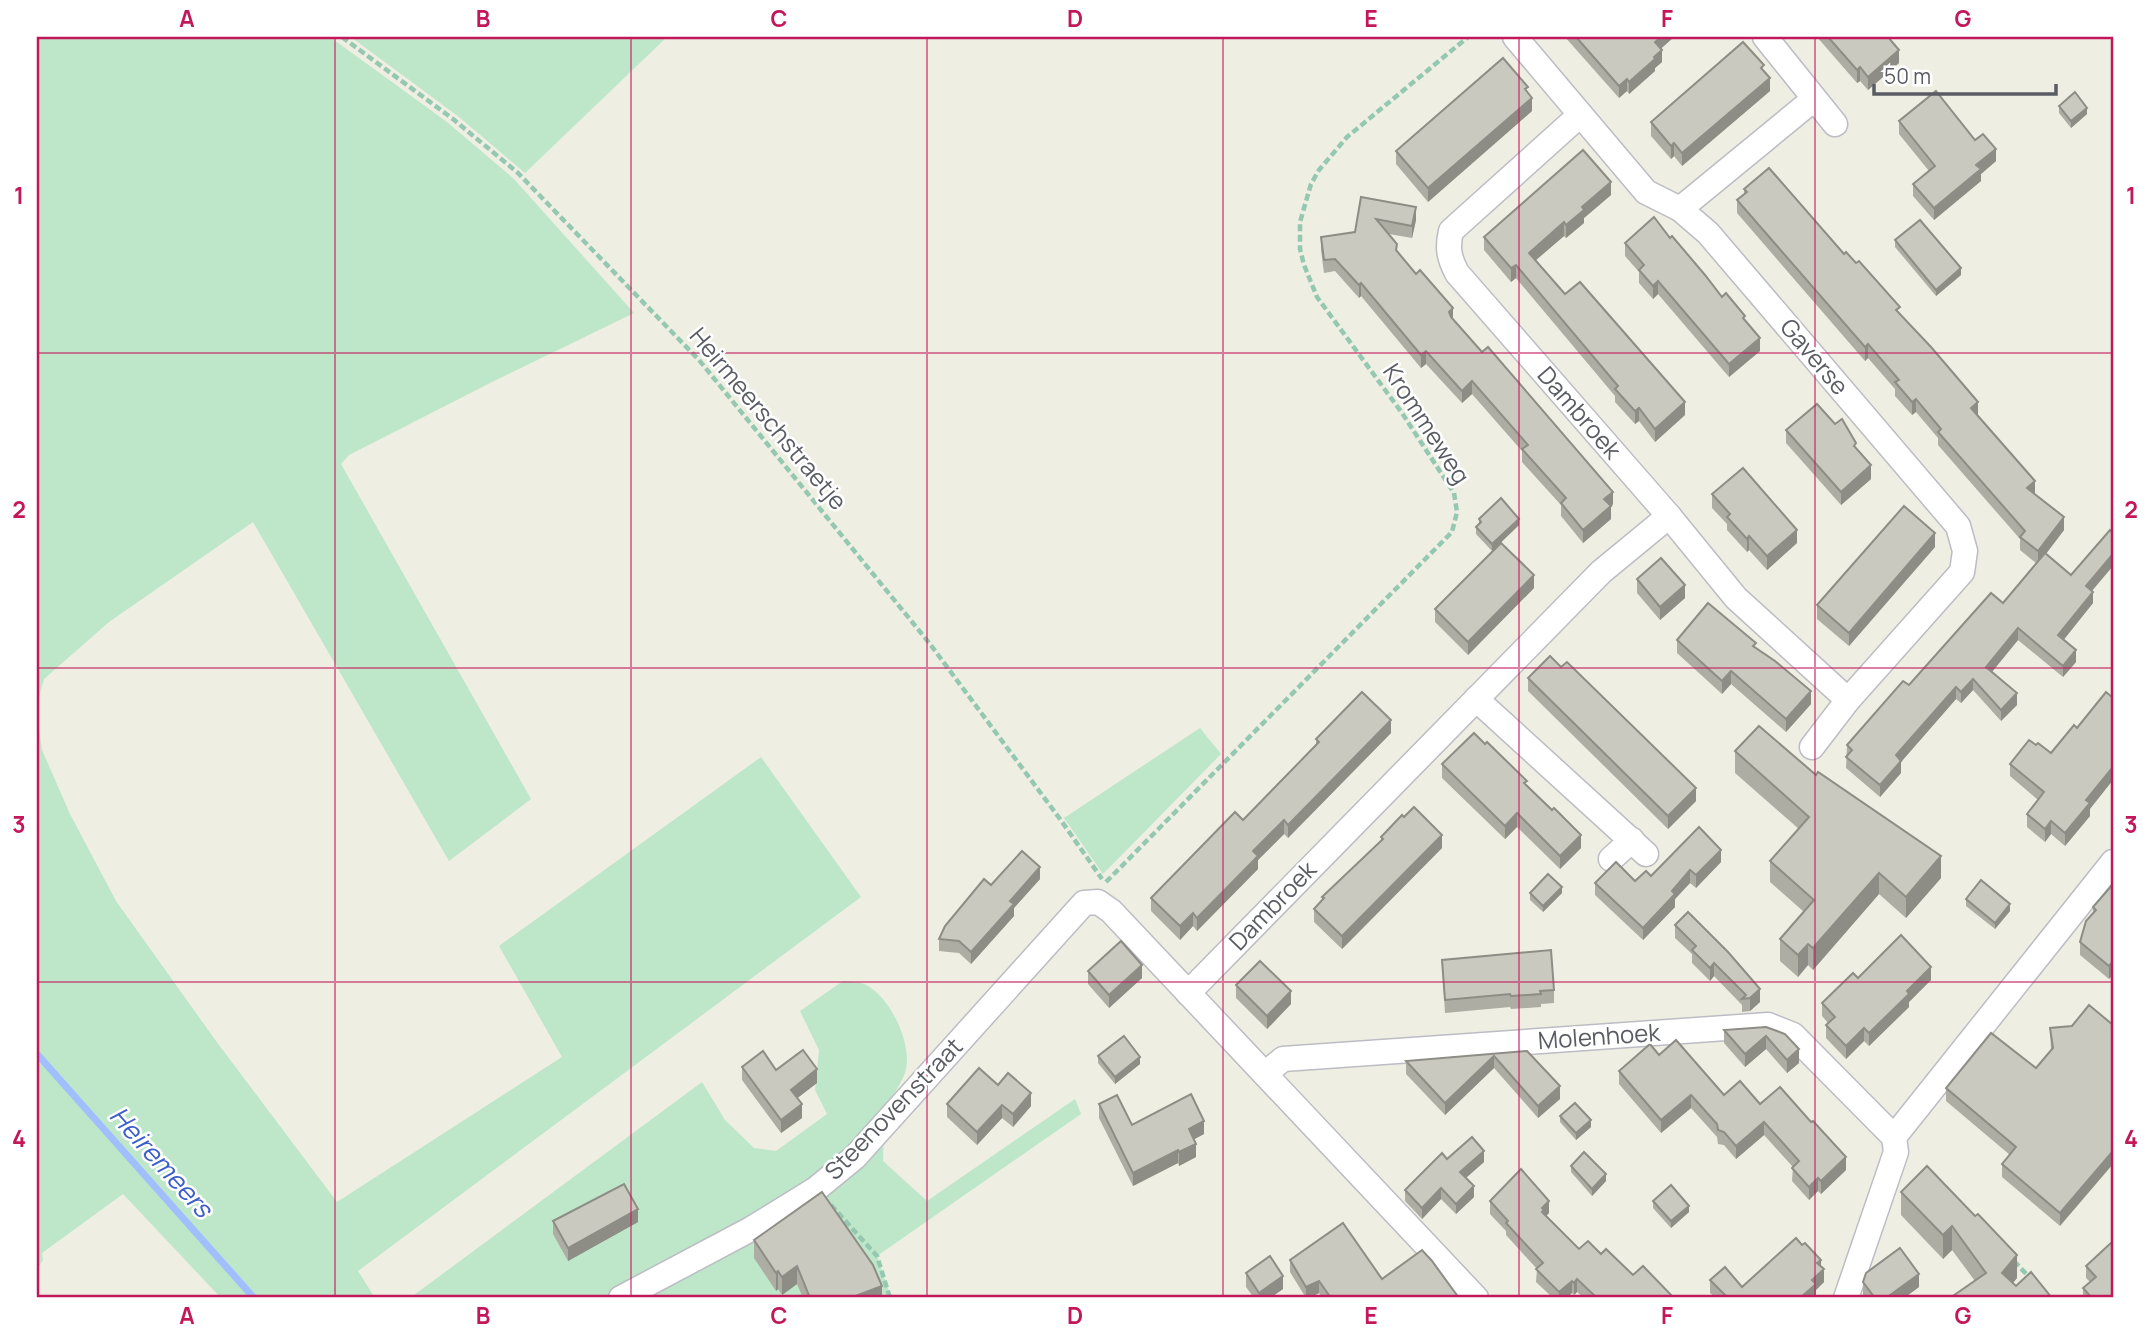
<svg xmlns="http://www.w3.org/2000/svg" width="2150" height="1335" font-family="Manrope,sans-serif">
	<rect width="100%" height="100%" fill="#eeeee2"/>
	<g fill="#bde7c8">
		<path d="M37,37H330L447,122L514,179L634,313L494,381L349,455L341,464L531,799L449,861L253,522L109,622L44,679L39,697L38,722L42,750L70,814L116,901L216,1041L337,1202L562,1057L499,946L761,757L861,897L358,1271L375,1298H221L123,1194L42,1253L43,1260L37,1269Z"/>
		<path d="M351,37H667L525,173L459,117Z"/>
		<path d="M1200,728L1221,754L1103,874L1064,818Z"/>
		<path d="M843,981C849,982 859,982 864,984C890,995 914,1046 905,1073C900,1086 890,1098 886,1112C882,1126 884,1146 883,1161L927,1201L1075,1099L1081,1114L877,1256L891,1298H410L702,1082L725,1120L754,1148L776,1151L827,1114L815,1090L819,1050L800,1011Z"/>
	</g>
	<g fill="none" stroke-linecap="round" stroke-linejoin="round">
		<path stroke="#a1beff" stroke-width="7" d="M37,1054L254,1298"/>
		<defs>
			<g id="minor">
				<path d="M1515,37L1646,192L1680,209L1708,233L1958,526L1965,551L1962,572L1848,700L1812,747"/>
				<path d="M1765,37L1835,124"/>
				<path d="M1580,115L1451,231C1447,248 1449,258 1457,273L1669,516L1736,598L1848,700"/>
				<path d="M1680,209L1814,99"/>
				<path d="M1476,699L1646,854"/>
				<path d="M1611,859L1632,840"/>
				<path d="M1188,993L1601,572L1669,516"/>
				<path d="M1265,1074L1283,1059L1768,1025L1793,1035L1894,1137L1896,1152L1846,1298"/>
				<path d="M1894,1137L2113,862"/>
				<path d="M621,1298L751,1229L816,1189L855,1157L1084,903L1098,902L1111,911L1476,1298"/>
			</g>
		</defs>
		<use href="#minor" stroke="#bcbdc4" stroke-width="27"/>
		<g stroke="#95c8b1" stroke-width="4.5" stroke-dasharray="7 3.5" stroke-linecap="butt">
			<path d="M342,37L453,119L518,173L699,360L930,644L1060,819L1102,879"/>
			<path d="M1106,882L1452,532L1457,512L1454,493L1402,413L1317,297L1304,265L1300,249V222L1311,184L1319,170L1347,137L1468,37"/>
			<path d="M831,1205L877,1256L890,1298"/>
			<path d="M2014,1261L2030,1278"/>
		</g>
		<use href="#minor" stroke="#fff" stroke-width="24"/>
	</g>
	<g fill="#adada4">
		<path d="M1565,37H1674L1661,48L1662,62L1655,68V71L1629,94L1627,91L1619,98Z"/>
		<path d="M1817,37H1888L1899,63L1868,90L1860,81L1857,83Z"/>
		<path d="M1764,71L1770,91L1682,166L1674,156L1671,159L1651,136V122Z"/>
		<path d="M1528,93L1532,111L1428,202L1396,164V151Z"/>
		<path d="M2059,106L2087,114L2071,128L2059,113Z"/>
		<path d="M1899,121L1996,161L1981,174V181L1934,220L1913,196V184L1929,171L1899,134Z"/>
		<path d="M1744,189L1844,254L1900,313L1978,416L2035,494L2064,530L2046,554L2092,591L2093,603L2063,640L2076,662L2063,677L2018,640L1992,672L2017,705L2001,721L1973,690L1961,703L1956,699L1901,762V773L1880,797L1846,768L1847,745L1909,685L2003,603L2036,563L2020,550V539L1938,445V438L1916,412L1912,415L1895,396V389L1868,358L1865,361L1737,213V200L1744,194Z"/>
		<path d="M1611,195L1584,218V223L1566,238L1564,236L1536,260L1565,294L1685,415L1655,442L1639,421L1635,424L1615,402V396L1516,278L1511,282L1484,250V237Z"/>
		<path d="M1361,197L1416,220L1412,238L1389,234L1397,252L1453,320L1613,504L1611,507V519L1583,543L1561,516V505L1522,462V451L1472,394L1462,403L1426,364L1421,368L1361,296L1359,298L1335,271L1324,273L1321,250V237L1355,232Z"/>
		<path d="M1670,238L1722,297L1745,321L1760,351L1729,377L1658,294L1653,299L1639,283V272L1625,256V243Z"/>
		<path d="M1895,240L1961,275L1936,296L1895,247Z"/>
		<path d="M1786,430L1856,449L1871,479L1841,505L1786,443Z"/>
		<path d="M1712,494L1797,543L1767,570L1749,550L1747,552L1727,530V524L1712,508Z"/>
		<path d="M1479,519L1519,525L1492,551L1476,534V527L1479,524Z"/>
		<path d="M1935,547L1849,646L1817,619V605Z"/>
		<path d="M1637,579L1685,598L1660,620L1637,593Z"/>
		<path d="M1534,588L1468,655L1435,622V609Z"/>
		<path d="M1677,640L1756,648L1811,704L1786,732L1731,684L1722,694L1677,653Z"/>
		<path d="M1528,678L1696,801L1668,829L1528,691Z"/>
		<path d="M1391,733L1288,838L1284,834L1258,860V869L1197,931L1193,926L1180,940L1151,911V898L1243,820L1316,744V739Z"/>
		<path d="M1735,751L1816,775L1941,878L1906,918L1879,894L1813,970L1808,965L1798,977L1780,961V939L1804,912L1770,882V861L1799,829L1735,773Z"/>
		<path d="M1442,764L1527,785L1581,848L1560,869L1517,827L1505,839L1442,778Z"/>
		<path d="M2010,764L2090,809V816L2065,846L2051,834L2045,842L2027,827V814L2038,800L2010,776Z"/>
		<path d="M1381,837L1442,848L1342,949L1314,922V909L1322,900V897L1381,841Z"/>
		<path d="M1721,862L1696,888L1690,883L1675,899V907L1643,940L1595,895V883L1635,881L1651,876Z"/>
		<path d="M1040,879L1014,908V916L971,964L959,953L939,951V939L991,885Z"/>
		<path d="M2113,884V974L2109,979L2080,955V942L2093,913V907Z"/>
		<path d="M1530,893H1562L1543,912L1530,900Z"/>
		<path d="M1966,899L2010,911L1995,929L1966,906Z"/>
		<path d="M1675,925L1760,1002L1750,1011L1742,1012V1005L1714,976L1710,981L1692,963V954L1675,938Z"/>
		<path d="M1442,960L1554,990V1003L1541,1004V1007L1511,1009L1510,1007L1445,1013Z"/>
		<path d="M1088,971L1142,978L1109,1008L1088,984Z"/>
		<path d="M1858,978L1931,980L1909,1002V1007L1869,1046L1864,1041L1846,1059L1826,1038V1025L1828,1023L1822,1016V1003Z"/>
		<path d="M1236,985L1291,1004L1267,1029L1236,998Z"/>
		<path d="M2072,1026L2060,1226L2002,1177V1164L2010,1155L1946,1101V1088L2036,1068L2051,1050L2050,1028Z"/>
		<path d="M1766,1027L1799,1063L1787,1073L1766,1049L1745,1067L1724,1043V1030Z"/>
		<path d="M1523,1051L1560,1099L1538,1118L1494,1068L1445,1115L1406,1074V1061Z"/>
		<path d="M1659,1055L1724,1095L1760,1104L1846,1170L1821,1194L1818,1191L1809,1200L1792,1181L1793,1167L1764,1135L1736,1159L1724,1145L1718,1144L1717,1137L1691,1108L1661,1133L1619,1084V1071Z"/>
		<path d="M1098,1056L1140,1064L1115,1084L1098,1063Z"/>
		<path d="M742,1067L776,1070L817,1083L797,1098L802,1118L781,1133L742,1080Z"/>
		<path d="M998,1085L1031,1106L1013,1127L1002,1118L977,1145L947,1117V1104Z"/>
		<path d="M1099,1104L1132,1125L1204,1134L1194,1139L1196,1157L1179,1166L1178,1163L1133,1186L1099,1118Z"/>
		<path d="M1560,1116L1591,1127L1576,1140L1560,1122Z"/>
		<path d="M1447,1159L1484,1162L1466,1178L1474,1197L1456,1214L1441,1199L1422,1219L1405,1201V1190Z"/>
		<path d="M1571,1166L1606,1181L1592,1196L1571,1172Z"/>
		<path d="M1927,1166L2017,1278L2013,1283L2016,1286L1975,1281L1952,1250L1943,1259L1901,1215V1192Z"/>
		<path d="M1490,1201L1549,1213L1546,1216L1579,1249L1601,1254L1633,1275L1674,1298H1584L1577,1292L1574,1295L1572,1293L1566,1298H1553L1536,1282L1537,1269L1506,1235V1231L1490,1214Z"/>
		<path d="M1653,1201L1689,1212L1671,1228L1653,1208Z"/>
		<path d="M553,1221L638,1222L568,1261L553,1234Z"/>
		<path d="M754,1240L882,1298H803L797,1284L782,1295L778,1289L776,1291L754,1258Z"/>
		<path d="M2113,1241V1298H2083V1288L2090,1282L2086,1278V1266Z"/>
		<path d="M1290,1260L1382,1279L1459,1298H1322L1319,1293L1309,1298H1306L1290,1272Z"/>
		<path d="M1821,1266L1824,1282L1816,1290V1297L1814,1298H1716L1710,1293V1280L1742,1287Z"/>
		<path d="M1246,1273L1283,1289L1270,1298H1254L1246,1287Z"/>
		<path d="M1863,1282L1919,1287L1904,1298H1865L1863,1295Z"/>
	</g>
	<g fill="#8d8d86">
		<path d="M1661,37H1674L1655,54V42Z"/>
		<path d="M1662,50V62L1655,68V71L1629,94V82Z"/>
		<path d="M1899,50V63L1868,90V77Z"/>
		<path d="M1860,67V81L1857,83V70Z"/>
		<path d="M1770,78V91L1682,166V153Z"/>
		<path d="M1627,79V91L1619,98V86Z"/>
		<path d="M1532,98V111L1428,202V188Z"/>
		<path d="M2087,108V114L2071,128V121Z"/>
		<path d="M1674,143V156L1671,159V146Z"/>
		<path d="M1996,149V161L1981,174V181L1934,220V208L1976,165Z"/>
		<path d="M1611,182V195L1584,218V223L1566,238V225L1582,207Z"/>
		<path d="M1416,207V220L1412,238V226Z"/>
		<path d="M1564,222V236L1529,266V253Z"/>
		<path d="M1516,265V278L1511,282V268Z"/>
		<path d="M1961,268V275L1936,296V290Z"/>
		<path d="M1658,281V294L1653,299V286Z"/>
		<path d="M1361,283V296L1359,298V285Z"/>
		<path d="M1453,308V321L1449,312Z"/>
		<path d="M1760,338V351L1729,377V364Z"/>
		<path d="M1868,344V358L1865,361V347Z"/>
		<path d="M1426,351V364L1421,368V355Z"/>
		<path d="M1472,381V394L1462,403V391Z"/>
		<path d="M1916,399V412L1912,415V402Z"/>
		<path d="M1685,402V415L1655,442V429Z"/>
		<path d="M1978,402V416L1971,408Z"/>
		<path d="M1639,408V421L1635,424V411Z"/>
		<path d="M1871,465V479L1841,505V492Z"/>
		<path d="M2035,481V494L2027,488Z"/>
		<path d="M1613,492V504L1611,507V519L1583,543V530L1604,499Z"/>
		<path d="M2064,517V530L2038,564V551Z"/>
		<path d="M1519,519V525L1492,551V544Z"/>
		<path d="M1797,530V543L1767,570V556Z"/>
		<path d="M1935,533V547L1849,646V633Z"/>
		<path d="M1749,536V550L1747,552V539Z"/>
		<path d="M2113,554V566L2086,598V586Z"/>
		<path d="M1534,575V588L1468,655V642Z"/>
		<path d="M1685,585V598L1660,620V607Z"/>
		<path d="M2093,592V603L2058,647V635Z"/>
		<path d="M2018,628V640L1986,679V667Z"/>
		<path d="M2076,650V662L2063,677V666Z"/>
		<path d="M1731,671V684L1722,694V681Z"/>
		<path d="M1973,679V690L1961,703V692Z"/>
		<path d="M1956,687V699L1901,762V773L1880,797V785L1896,755Z"/>
		<path d="M1811,691V704L1786,732V719Z"/>
		<path d="M2017,693V705L2001,721V710Z"/>
		<path d="M1391,720V733L1288,838V825Z"/>
		<path d="M2113,767V780L2090,809V816L2065,846V833L2086,800Z"/>
		<path d="M1696,788V801L1668,829V816Z"/>
		<path d="M1517,813V827L1505,839V826Z"/>
		<path d="M1284,820V834L1258,860V869L1197,931V918L1253,851Z"/>
		<path d="M2051,821V834L2045,842V829Z"/>
		<path d="M1442,835V848L1342,949V936Z"/>
		<path d="M1581,835V848L1560,869V856Z"/>
		<path d="M1721,850V862L1696,888V875Z"/>
		<path d="M1941,856V878L1906,918V897Z"/>
		<path d="M1040,867V879L1014,908V916L971,964V952L1010,901Z"/>
		<path d="M1690,870V883L1675,899V907L1643,940V928L1672,891Z"/>
		<path d="M1879,873V894L1813,970V948Z"/>
		<path d="M1562,887V893L1543,912V906Z"/>
		<path d="M2010,904V911L1995,929V923Z"/>
		<path d="M1193,913V926L1180,940V926Z"/>
		<path d="M1808,944V965L1798,977V955Z"/>
		<path d="M2113,961V974L2109,979V966Z"/>
		<path d="M1714,963V976L1710,981V968Z"/>
		<path d="M1142,965V978L1109,1008V995Z"/>
		<path d="M1931,967V980L1909,1002V1007L1869,1046V1033L1907,991Z"/>
		<path d="M1760,989V1002L1750,1011V998Z"/>
		<path d="M1291,991V1004L1267,1029V1016Z"/>
		<path d="M1864,1028V1041L1846,1059V1046Z"/>
		<path d="M1766,1036V1049L1745,1067V1054Z"/>
		<path d="M1799,1049V1063L1787,1073V1060Z"/>
		<path d="M1494,1056V1068L1445,1115V1103Z"/>
		<path d="M1140,1057V1064L1115,1084V1077Z"/>
		<path d="M817,1069V1083L791,1103V1090Z"/>
		<path d="M1560,1086V1099L1538,1118V1106Z"/>
		<path d="M1031,1093V1106L1013,1127V1114Z"/>
		<path d="M1691,1095V1108L1661,1133V1120Z"/>
		<path d="M802,1104V1118L781,1133V1120Z"/>
		<path d="M1002,1105V1118L977,1145V1132Z"/>
		<path d="M1591,1120V1127L1576,1140V1133Z"/>
		<path d="M1204,1121V1134L1189,1142V1129Z"/>
		<path d="M1764,1122V1135L1736,1159V1146Z"/>
		<path d="M1196,1144V1157L1179,1166V1152Z"/>
		<path d="M1178,1150V1163L1133,1186V1173Z"/>
		<path d="M1484,1151V1162L1460,1183V1172Z"/>
		<path d="M2113,1151V1164L2060,1226V1213Z"/>
		<path d="M1846,1157V1170L1821,1194V1181Z"/>
		<path d="M1606,1174V1181L1592,1196V1189Z"/>
		<path d="M1818,1178V1191L1809,1200V1187Z"/>
		<path d="M1474,1186V1197L1456,1214V1204Z"/>
		<path d="M1441,1188V1199L1422,1219V1208Z"/>
		<path d="M1549,1201V1213L1544,1218L1542,1208Z"/>
		<path d="M1689,1206V1212L1671,1228V1221Z"/>
		<path d="M638,1209V1222L568,1261V1248Z"/>
		<path d="M1952,1226V1250L1943,1259V1235Z"/>
		<path d="M2017,1255V1278L2002,1296V1273Z"/>
		<path d="M1821,1260V1272L1824,1269V1282L1816,1290V1297L1814,1298H1800L1812,1280L1817,1263Z"/>
		<path d="M797,1266V1284L782,1295V1277Z"/>
		<path d="M778,1271V1289L776,1291V1273Z"/>
		<path d="M1919,1274V1287L1904,1298H1886Z"/>
		<path d="M1283,1276V1289L1270,1298H1259V1293Z"/>
		<path d="M1577,1279V1292L1574,1295V1283Z"/>
		<path d="M1319,1281V1293L1309,1298H1306V1287Z"/>
		<path d="M1572,1281V1293L1566,1298H1559V1292Z"/>
		<path d="M882,1286V1298H850Z"/>
	</g>
	<g fill="#c9c9bf" stroke="#8d8d86" stroke-width="2">
		<path d="M1576,37H1661L1655,42L1662,50L1654,57L1655,59L1629,82L1627,79L1619,86Z"/>
		<path d="M1828,37H1888L1899,50L1868,77L1860,67L1857,70Z"/>
		<path d="M1743,42L1764,65L1761,68L1770,78L1682,153L1674,143L1671,146L1651,122Z"/>
		<path d="M1503,58L1528,87L1525,89L1532,98L1428,188L1396,151Z"/>
		<path d="M1936,91L1975,140L1983,134L1996,149L1976,165L1981,169L1934,208L1913,184L1935,166L1899,121Z"/>
		<path d="M2075,92L2087,108L2071,121L2059,106Z"/>
		<path d="M1583,150L1611,182L1582,207L1584,210L1566,225L1564,222L1529,253L1565,294L1580,282L1685,402L1655,429L1639,408L1635,411L1615,389L1618,386L1516,265L1511,268L1484,237Z"/>
		<path d="M1769,168L1844,254L1846,252L1856,263L1859,261L1900,307L1896,310L1931,347L1978,402L1971,408L2035,481L2027,488L2064,517L2038,551L2020,537L2025,531L1938,432L1941,429L1916,399L1912,402L1895,382L1899,380L1868,344L1865,347L1737,200L1747,192L1744,189Z"/>
		<path d="M1361,197L1416,207L1412,226L1376,219L1397,244L1396,250L1416,274L1420,270L1453,308L1449,312L1451,317L1482,352L1488,347L1613,492L1604,499L1611,506L1583,530L1561,503L1566,498L1522,449L1528,445L1472,381L1462,391L1426,351L1421,355L1361,283L1359,285L1335,259L1324,260L1321,237L1355,232Z"/>
		<path d="M1654,217L1670,238L1672,236L1705,275L1722,297L1726,293L1745,316L1743,318L1760,338L1729,364L1658,281L1653,286L1639,270L1644,265L1625,243Z"/>
		<path d="M1920,220L1961,268L1936,290L1895,240Z"/>
		<path d="M1817,404L1835,424L1842,419L1856,443L1854,446L1871,465L1841,492L1786,430Z"/>
		<path d="M1743,468L1797,530L1767,556L1749,536L1747,539L1727,517L1730,514L1712,494Z"/>
		<path d="M1501,498L1519,519L1492,544L1476,527L1481,522L1479,519Z"/>
		<path d="M1904,506L1935,533L1849,633L1817,605Z"/>
		<path d="M2110,530L2113,533V554L2086,586L2093,592L2058,635L2076,650L2063,666L2018,628L1986,667L2017,693L2001,710L1973,679L1961,692L1956,687L1896,755L1901,761L1880,785L1846,757L1852,750L1847,745L1903,681L1909,685L1991,593L2003,603L2045,553L2071,575Z"/>
		<path d="M1501,543L1534,575L1468,642L1435,609Z"/>
		<path d="M1661,558L1685,585L1660,607L1637,579Z"/>
		<path d="M1708,603L1756,643L1753,646L1775,661L1811,691L1786,719L1731,671L1722,681L1677,640Z"/>
		<path d="M1550,656L1561,667L1567,662L1696,788L1668,816L1528,678Z"/>
		<path d="M1362,692L1391,720L1288,825L1284,820L1253,851L1258,856L1197,918L1193,913L1180,926L1151,898L1235,812L1243,820L1319,742L1316,739Z"/>
		<path d="M2106,692L2112,697L2113,696V767L2086,800L2090,803L2065,833L2051,821L2045,829L2027,814L2044,792L2010,764L2029,740L2036,745L2038,743L2051,753L2074,725L2077,728Z"/>
		<path d="M1759,726L1816,775L1818,772L1941,856L1906,897L1879,873L1813,948L1808,944L1798,955L1780,939L1814,900L1770,861L1809,817L1735,751Z"/>
		<path d="M1474,733L1485,744L1487,742L1527,781L1524,783L1552,810L1554,808L1581,835L1560,856L1517,813L1505,826L1442,764Z"/>
		<path d="M1414,807L1442,835L1342,936L1314,909L1324,898L1322,897L1383,839L1381,837L1402,815L1404,817Z"/>
		<path d="M1699,827L1721,850L1696,875L1690,870L1672,891L1675,894L1643,928L1595,883L1616,862L1635,881L1646,871L1651,876Z"/>
		<path d="M1022,851L1040,867L1010,901L1014,904L971,952L959,941L939,939L945,926L984,879L991,885Z"/>
		<path d="M1548,874L1562,887L1543,906L1530,893Z"/>
		<path d="M1981,880L2010,904L1995,923L1966,899Z"/>
		<path d="M2113,884V961L2109,966L2080,942L2086,921L2096,910L2093,907Z"/>
		<path d="M1688,912L1728,952L1760,989L1750,998L1742,999L1746,995L1714,963L1710,968L1692,950L1696,946L1675,925Z"/>
		<path d="M1901,935L1931,967L1907,991L1909,994L1869,1033L1864,1028L1846,1046L1826,1025L1835,1017L1822,1003L1853,973L1858,978Z"/>
		<path d="M1121,941L1142,965L1109,995L1088,971Z"/>
		<path d="M1551,950L1554,990L1540,991L1541,994L1511,996L1510,994L1445,1000L1442,960Z"/>
		<path d="M1260,961L1291,991L1267,1016L1236,985Z"/>
		<path d="M2089,1005L2113,1025V1151L2060,1213L2002,1164L2016,1147L1946,1088L1991,1033L2036,1068L2053,1048L2050,1028L2072,1026Z"/>
		<path d="M1766,1027L1785,1034L1799,1049L1787,1060L1766,1036L1745,1054L1724,1030Z"/>
		<path d="M1124,1036L1140,1057L1115,1077L1098,1056Z"/>
		<path d="M1676,1040L1724,1095L1740,1081L1760,1104L1780,1087L1811,1122L1813,1121L1846,1157L1821,1181L1818,1178L1809,1187L1792,1168L1799,1161L1764,1122L1736,1146L1724,1132L1718,1130L1717,1124L1691,1095L1661,1120L1619,1071L1650,1044L1659,1055Z"/>
		<path d="M803,1050L817,1069L791,1090L802,1104L781,1120L742,1067L763,1051L776,1070Z"/>
		<path d="M1527,1051L1560,1086L1538,1106L1494,1056L1445,1103L1406,1061Z"/>
		<path d="M979,1068L998,1085L1008,1073L1031,1093L1013,1114L1002,1105L977,1132L947,1104Z"/>
		<path d="M1191,1094L1204,1121L1189,1129L1196,1144L1179,1152L1178,1150L1133,1173L1099,1104L1117,1095L1132,1125Z"/>
		<path d="M1575,1103L1591,1120L1576,1133L1560,1116Z"/>
		<path d="M1472,1137L1484,1151L1460,1172L1474,1186L1456,1204L1441,1188L1422,1208L1405,1190L1442,1153L1447,1159Z"/>
		<path d="M1584,1152L1606,1174L1592,1189L1571,1166Z"/>
		<path d="M1927,1166L1975,1216L1978,1214L2017,1255L2002,1273L2016,1286L2031,1272L2052,1298H1950L1986,1273L1952,1226L1943,1235L1901,1192Z"/>
		<path d="M1521,1169L1549,1201L1542,1208L1544,1210L1542,1212L1579,1249L1588,1241L1601,1254L1606,1249L1633,1275L1643,1266L1674,1298H1597L1577,1279L1574,1283L1572,1281L1559,1292L1536,1269L1543,1263L1506,1223L1508,1221L1490,1201Z"/>
		<path d="M624,1184L638,1209L568,1248L553,1221Z"/>
		<path d="M1671,1185L1689,1206L1671,1221L1653,1201Z"/>
		<path d="M822,1192L873,1265L882,1286L850,1298H810L797,1266L782,1277L778,1271L776,1273L754,1240Z"/>
		<path d="M1343,1223L1382,1279L1422,1250L1432,1261L1459,1298H1331L1319,1281L1306,1287L1290,1260Z"/>
		<path d="M1796,1238L1802,1245L1805,1243L1821,1260L1817,1263L1824,1269L1812,1280L1816,1284L1800,1298H1728L1710,1280L1725,1267L1742,1287Z"/>
		<path d="M2113,1241V1298H2092L2083,1288L2096,1277L2086,1266Z"/>
		<path d="M1900,1248L1919,1274L1886,1298H1875L1863,1282L1866,1273Z"/>
		<path d="M1270,1256L1283,1276L1259,1293L1246,1273Z"/>
	</g>
	<path fill="none" stroke="#c2185b" stroke-width="2" stroke-opacity="0.55" d="M335,37V1298M631,37V1298M927,37V1298M1223,37V1298M1519,37V1298M1815,37V1298M37,353H2113M37,668H2113M37,982H2113"/>
	<g text-anchor="middle" stroke-width="5" stroke-linejoin="round" paint-order="stroke">
		<g font-size="24" fill="#5a5c64" stroke="#fff">
			<text transform="translate(1814 357) rotate(50)" y="8">Gaverse</text>
			<text transform="translate(1579 413) rotate(49)" y="8">Dambroek</text>
			<text transform="translate(768 419) rotate(50)" y="8">Heirmeerschstraetje</text>
			<text transform="translate(1426 424) rotate(57)" y="8">Krommeweg</text>
			<text transform="translate(1273 906) rotate(-46)" y="8">Dambroek</text>
			<text transform="translate(1599 1037) rotate(-4)" y="8">Molenhoek</text>
			<text transform="translate(894 1109) rotate(-46)" y="8">Steenovenstraat</text>
		</g>
		<g font-size="26" font-style="italic" fill="#3d5dc9" stroke="#fff">
			<text transform="translate(161 1162) rotate(48)" y="9">Heiremeers</text>
		</g>
	</g>
	<rect width="2150" height="1335" fill="none" stroke="#ffffff" stroke-width="77"/>
	<path d="M1874 84v10h182v-10" fill="none" stroke="#5a5c64" stroke-width="3.5"/>
	<text x="1884" y="84" font-size="21" fill="#5a5c64" stroke="#ffffff" stroke-width="5" paint-order="stroke">50 m</text>
	<rect x="38" y="38" width="2074" height="1258" fill="none" stroke="#c2185b" stroke-width="2.5"/>
	<g font-size="23" text-anchor="middle" font-weight="bold" fill="#c2185b">
		<text x="187" y="27">A</text>
		<text x="483" y="27">B</text>
		<text x="779" y="27">C</text>
		<text x="1075" y="27">D</text>
		<text x="1371" y="27">E</text>
		<text x="1667" y="27">F</text>
		<text x="1963" y="27">G</text>
		<text x="19" y="204">1</text>
		<text x="2131" y="204">1</text>
		<text x="19" y="518">2</text>
		<text x="2131" y="518">2</text>
		<text x="19" y="833">3</text>
		<text x="2131" y="833">3</text>
		<text x="19" y="1147">4</text>
		<text x="2131" y="1147">4</text>
		<text x="187" y="1324">A</text>
		<text x="483" y="1324">B</text>
		<text x="779" y="1324">C</text>
		<text x="1075" y="1324">D</text>
		<text x="1371" y="1324">E</text>
		<text x="1667" y="1324">F</text>
		<text x="1963" y="1324">G</text>
	</g>
</svg>
